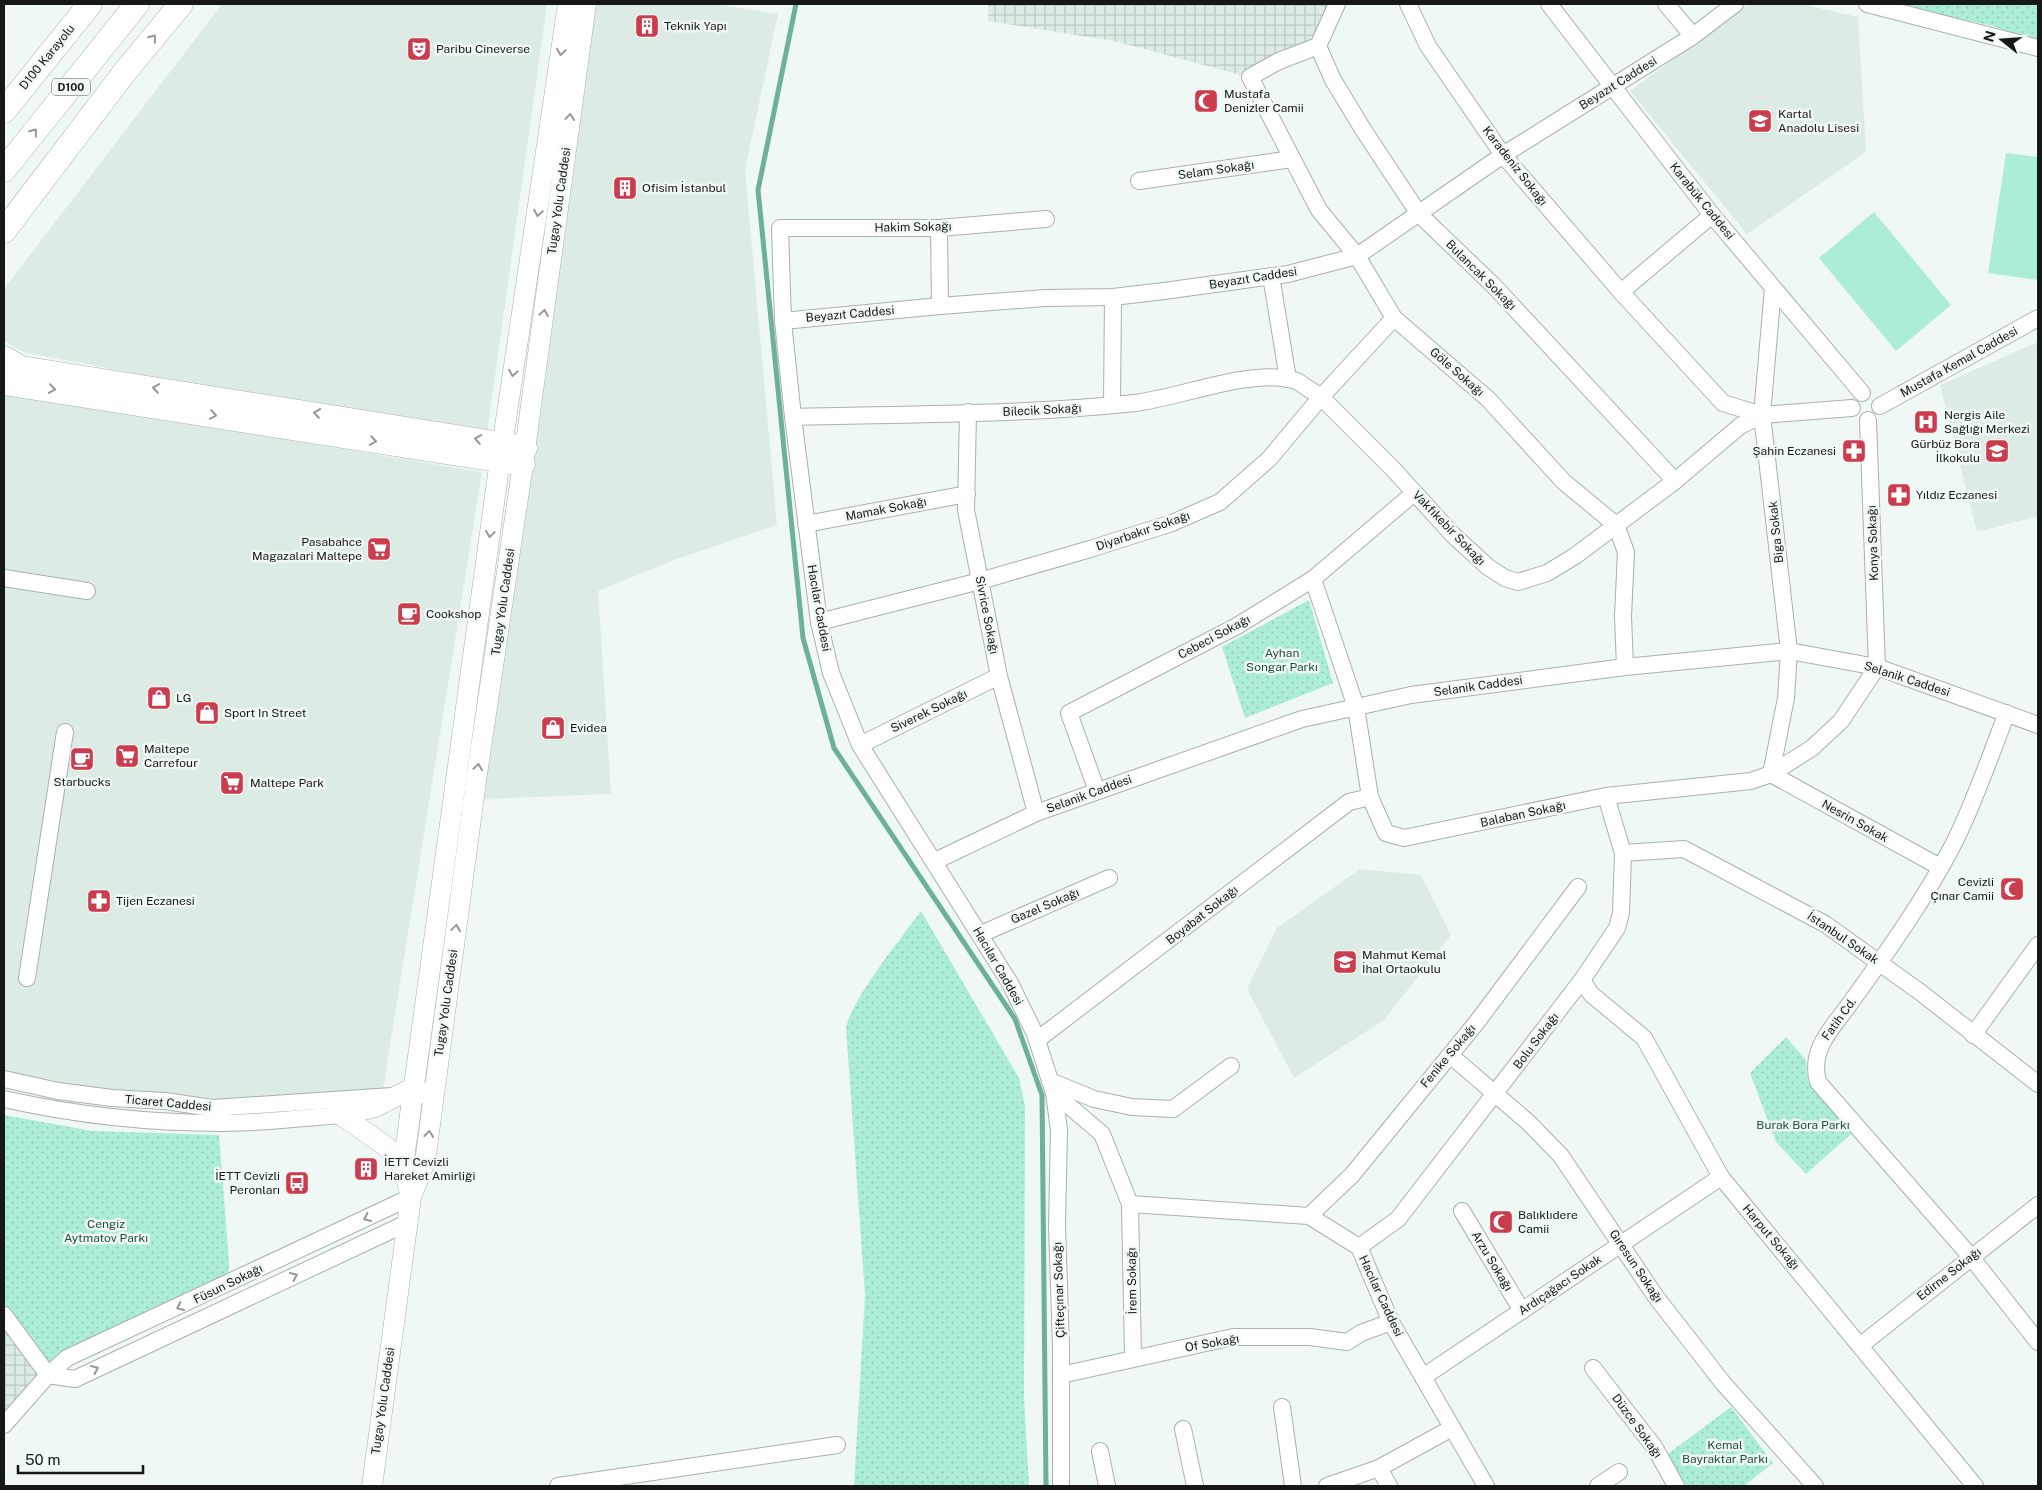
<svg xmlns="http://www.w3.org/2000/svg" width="2042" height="1490" font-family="'Public Sans',sans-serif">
	<defs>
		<pattern id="industrial-grid" width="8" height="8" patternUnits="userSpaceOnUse" patternTransform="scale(1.25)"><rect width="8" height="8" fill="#dcece5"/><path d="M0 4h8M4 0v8" fill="none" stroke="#bccac4"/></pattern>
		<pattern id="park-dots" width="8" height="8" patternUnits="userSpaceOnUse" patternTransform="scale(1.25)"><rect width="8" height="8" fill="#acedd5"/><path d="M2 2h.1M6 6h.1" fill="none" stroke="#93cab6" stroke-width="1.8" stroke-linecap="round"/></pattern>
	</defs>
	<rect width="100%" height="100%" fill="#f0f8f5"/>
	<g fill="#dcece5">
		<path d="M222,4H547L486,440L22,352L4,341V289Z"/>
		<path d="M590,4H715L778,14L745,170L777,525L680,558L598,591L611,794L484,799L531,465Z"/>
		<path d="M1748,4H1801L1858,17L1866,152L1747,234L1630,91Z"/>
		<path d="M2038,342V516L1977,532L1940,385Z"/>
		<path d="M4,393L482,472L383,1089L199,1108L4,1087Z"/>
		<path d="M1360,869L1421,875L1451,935L1384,1020L1294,1078L1247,989L1277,928Z"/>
	</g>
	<g fill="url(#industrial-grid)">
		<path d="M988,4H1342L1322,48L1256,79L1114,41L988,21Z"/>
		<path d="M4,1317L49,1374L4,1424Z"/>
	</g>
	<g fill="#acedd5">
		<path d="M2006,153L2038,157V280L1988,273Z"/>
		<path d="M1874,212L1951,305L1896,351L1819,258Z"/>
	</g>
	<g fill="url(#park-dots)">
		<path d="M1890,4H2038V44L1993,26Z"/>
		<path d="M1309,600L1333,683L1245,718L1222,647Z"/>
		<path d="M921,911L1019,1078L1025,1106L1024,1397L1029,1486H854L865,1295L846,1027C855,994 900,940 921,911Z"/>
		<path d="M1786,1037L1806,1060L1808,1082L1851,1134L1806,1174L1776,1142L1750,1073Z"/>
		<path d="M4,1115L92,1131L219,1135L229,1262L228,1284L48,1375L4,1315Z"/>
		<path d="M1731,1407L1773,1463L1744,1486H1680L1665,1456Z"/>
	</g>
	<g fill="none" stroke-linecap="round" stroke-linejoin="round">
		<path stroke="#6cb198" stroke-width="5" d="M796,4L758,190L803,638L834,748L1015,1019L1042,1095L1046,1486"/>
		<defs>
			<g id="minor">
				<path d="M1337,4L1318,46L1279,61L1250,77L1319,210L1357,256L1394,318L1488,399L1564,482L1616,525L1626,552L1623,616L1625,667"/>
				<path d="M1408,4L1428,46L1503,155L1621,292L1723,403L1762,415"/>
				<path d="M1549,4L1712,215L1862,393"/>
				<path d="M1666,4L1693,36"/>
				<path d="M1867,4L2038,48"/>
				<path d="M1318,46L1333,80L1364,131L1419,214L1494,286L1675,481"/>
				<path d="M1139,181L1292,159"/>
				<path d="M1046,219L939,228H780L783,321L793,417L819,622L831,673L860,745L1010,983L1035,1034L1054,1093L1059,1130L1057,1226L1061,1347V1486"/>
				<path d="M939,228L940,306"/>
				<path d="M1271,276L1288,379L1297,381L1321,397L1393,469L1453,535L1488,567L1505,578L1518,582L1547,573L1575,556L1675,481L1740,426L1762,415L1852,408"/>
				<path d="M1773,288L1762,415L1789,651L1786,698L1771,774L1940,867"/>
				<path d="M1621,292L1712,215"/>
				<path d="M783,321L940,306L1045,298L1113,297L1164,291L1288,274L1357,256L1503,155L1693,36L1735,4"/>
				<path d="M1112,405L1113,297"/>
				<path d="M1880,406L2038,318"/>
				<path d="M968,412L966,510L999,676L1036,813"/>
				<path d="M793,417C907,414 1021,415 1135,403C1177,398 1248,370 1288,379"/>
				<path d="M806,524L967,494"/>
				<path d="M4,578L87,591"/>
				<path d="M1313,579L1356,707L1370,797L1386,833L1404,838L1606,796L1751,781L1771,774L1812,748L1841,721L1877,667L1868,420"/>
				<path d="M819,622L980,581L1090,549L1172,523L1220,502L1269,459L1321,397L1394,318"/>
				<path d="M2007,713C1990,756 1975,801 1954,843C1925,899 1888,951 1851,1002C1833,1028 1809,1048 1818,1082L1971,1257L2038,1342"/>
				<path d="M860,745L999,676"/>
				<path d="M1097,791L1069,713L1237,626L1313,579L1414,493"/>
				<path d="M1623,853L1684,849L1825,924L1920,992L2038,1084"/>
				<path d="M935,861L1036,813L1302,719L1411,695L1625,667L1789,651L1877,667L2038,725"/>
				<path d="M981,934L1109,878"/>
				<path d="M27,978L65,732"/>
				<path d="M1582,980L1591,994L1644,1038L1721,1177L1975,1486"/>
				<path d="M1973,1035L2038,945"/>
				<path d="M1037,1040L1349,802L1370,797"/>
				<path d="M1450,1055L1529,1123L1561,1156L1656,1297L1723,1383L1815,1486"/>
				<path d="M4,1079L58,1091L112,1098L165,1101L212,1108L392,1096"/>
				<path d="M1050,1081L1094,1099L1132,1107L1173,1109L1231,1066"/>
				<path d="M1054,1093L1102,1134L1130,1204L1309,1216L1359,1247L1391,1322L1486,1486"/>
				<path d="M4,1099C75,1115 151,1123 223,1123C262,1123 302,1118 341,1115"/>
				<path d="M1130,1204L1133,1357"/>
				<path d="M1462,1211L1522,1311"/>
				<path d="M1309,1216L1352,1175L1477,1022L1578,887"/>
				<path d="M1359,1247L1398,1219L1582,980L1617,928L1621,913L1623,853L1606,796"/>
				<path d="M4,1315L48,1375"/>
				<path d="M1861,1345L2038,1205"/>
				<path d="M1593,1368L1655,1448L1676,1486"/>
				<path d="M48,1375L75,1379L407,1223"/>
				<path d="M1061,1375L1233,1337H1310L1347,1342L1361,1333L1391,1322"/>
				<path d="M1423,1377L1721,1177"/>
				<path d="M1282,1407L1293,1486"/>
				<path d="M4,1425L48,1375L67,1358L411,1197"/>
				<path d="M1183,1429L1195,1486"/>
				<path d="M1100,1451L1107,1486"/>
				<path d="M1379,1468L1389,1486"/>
				<path d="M558,1486L837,1445"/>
				<path d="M1327,1486L1379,1468L1452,1428"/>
				<path d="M1598,1486L1619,1472"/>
			</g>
			<g id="major">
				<path d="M341,1115L375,1107L413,1088L423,1093"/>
				<path d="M341,1115L387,1147L403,1166"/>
				<path d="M411,1197L403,1166L500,460L568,4"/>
				<path d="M372,1486L411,1197L425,1162L476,781L523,464L586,4"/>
			</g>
			<g id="highway">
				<path d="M4,111L90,4"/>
				<path d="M4,170L137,4"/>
				<path d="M4,231L124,73L181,4"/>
				<path d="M4,358L21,368L525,448"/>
				<path d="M4,383L523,464"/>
			</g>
		</defs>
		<use href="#minor" stroke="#a9b0ad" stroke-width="18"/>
		<use href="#major" stroke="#a9b0ad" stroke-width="21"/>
		<use href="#highway" stroke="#a9b0ad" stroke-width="25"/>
		<use href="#minor" stroke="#fff" stroke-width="16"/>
		<use href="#major" stroke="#fff" stroke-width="20"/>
		<use href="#highway" stroke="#fff" stroke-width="24"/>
	</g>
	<defs><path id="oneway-chevron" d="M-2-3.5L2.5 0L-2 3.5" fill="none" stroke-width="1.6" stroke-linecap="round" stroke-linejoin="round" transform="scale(1.25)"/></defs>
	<g stroke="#969797">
		<use href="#oneway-chevron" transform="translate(153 38) rotate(-51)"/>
		<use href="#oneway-chevron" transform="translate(561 52) rotate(98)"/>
		<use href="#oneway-chevron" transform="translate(570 117) rotate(-82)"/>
		<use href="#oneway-chevron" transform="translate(34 132) rotate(-51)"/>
		<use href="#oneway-chevron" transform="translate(538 213) rotate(99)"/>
		<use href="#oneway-chevron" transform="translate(544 313) rotate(-82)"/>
		<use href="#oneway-chevron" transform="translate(513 373) rotate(99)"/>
		<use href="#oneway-chevron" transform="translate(156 388) rotate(-171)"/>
		<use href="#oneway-chevron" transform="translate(52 389) rotate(8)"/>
		<use href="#oneway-chevron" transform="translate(317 413) rotate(-171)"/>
		<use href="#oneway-chevron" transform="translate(213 415) rotate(10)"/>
		<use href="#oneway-chevron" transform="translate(478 439) rotate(-171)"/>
		<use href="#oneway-chevron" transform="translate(373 441) rotate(9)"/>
		<use href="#oneway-chevron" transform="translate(490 534) rotate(98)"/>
		<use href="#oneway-chevron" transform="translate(478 767) rotate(-82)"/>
		<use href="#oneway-chevron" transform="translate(456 928) rotate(-82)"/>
		<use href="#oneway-chevron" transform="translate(429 1134) rotate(-83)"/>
		<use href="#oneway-chevron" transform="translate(367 1218) rotate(155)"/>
		<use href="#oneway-chevron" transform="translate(294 1276) rotate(-25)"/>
		<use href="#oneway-chevron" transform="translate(180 1307) rotate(155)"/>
		<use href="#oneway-chevron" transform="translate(95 1369) rotate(-25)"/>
	</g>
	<defs>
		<symbol id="building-square" viewBox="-11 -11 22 22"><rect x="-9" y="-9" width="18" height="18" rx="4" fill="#cc3c4f" stroke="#f0f8f5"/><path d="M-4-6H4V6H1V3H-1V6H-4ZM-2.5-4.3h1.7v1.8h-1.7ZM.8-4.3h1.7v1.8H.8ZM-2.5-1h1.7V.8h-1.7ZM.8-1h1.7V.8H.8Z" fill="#fff"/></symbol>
		<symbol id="theatre-square" viewBox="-11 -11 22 22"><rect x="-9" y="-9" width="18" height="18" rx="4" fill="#cc3c4f" stroke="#f0f8f5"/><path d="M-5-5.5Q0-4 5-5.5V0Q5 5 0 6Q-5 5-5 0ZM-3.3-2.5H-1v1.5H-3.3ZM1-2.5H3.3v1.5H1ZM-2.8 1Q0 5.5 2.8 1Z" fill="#fff"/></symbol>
		<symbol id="mosque-square" viewBox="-11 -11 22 22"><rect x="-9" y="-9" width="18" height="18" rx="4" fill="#cc3c4f" stroke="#f0f8f5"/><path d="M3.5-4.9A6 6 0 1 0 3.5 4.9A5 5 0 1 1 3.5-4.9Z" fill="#fff"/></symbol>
		<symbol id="school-square" viewBox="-11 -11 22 22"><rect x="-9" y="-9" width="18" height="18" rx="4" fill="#cc3c4f" stroke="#f0f8f5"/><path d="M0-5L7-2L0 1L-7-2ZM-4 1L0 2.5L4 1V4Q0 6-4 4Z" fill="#fff"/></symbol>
		<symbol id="hospital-square" viewBox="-11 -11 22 22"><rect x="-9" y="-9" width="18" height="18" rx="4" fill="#cc3c4f" stroke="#f0f8f5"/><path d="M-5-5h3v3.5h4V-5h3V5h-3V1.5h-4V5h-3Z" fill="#fff"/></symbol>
		<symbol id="pharmacy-square" viewBox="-11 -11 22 22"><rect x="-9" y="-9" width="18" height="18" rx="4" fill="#cc3c4f" stroke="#f0f8f5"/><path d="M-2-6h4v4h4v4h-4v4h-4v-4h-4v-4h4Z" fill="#fff"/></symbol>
		<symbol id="supermarket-square" viewBox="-11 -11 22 22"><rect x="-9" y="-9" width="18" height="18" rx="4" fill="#cc3c4f" stroke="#f0f8f5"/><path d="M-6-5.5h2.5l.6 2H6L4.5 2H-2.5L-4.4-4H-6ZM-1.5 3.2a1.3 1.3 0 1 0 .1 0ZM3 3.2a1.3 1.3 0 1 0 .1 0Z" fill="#fff"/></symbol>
		<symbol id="cafe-square" viewBox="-11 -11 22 22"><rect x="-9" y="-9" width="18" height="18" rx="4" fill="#cc3c4f" stroke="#f0f8f5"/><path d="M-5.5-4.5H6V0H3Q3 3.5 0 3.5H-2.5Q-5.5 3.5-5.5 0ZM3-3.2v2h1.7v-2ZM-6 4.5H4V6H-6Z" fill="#fff"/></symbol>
		<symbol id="shop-square" viewBox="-11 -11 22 22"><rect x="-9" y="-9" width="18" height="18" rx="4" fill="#cc3c4f" stroke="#f0f8f5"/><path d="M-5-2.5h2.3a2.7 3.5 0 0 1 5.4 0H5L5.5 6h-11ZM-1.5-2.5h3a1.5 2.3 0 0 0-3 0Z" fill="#fff"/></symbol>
		<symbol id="bus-square" viewBox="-11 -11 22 22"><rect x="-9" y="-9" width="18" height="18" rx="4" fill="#cc3c4f" stroke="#f0f8f5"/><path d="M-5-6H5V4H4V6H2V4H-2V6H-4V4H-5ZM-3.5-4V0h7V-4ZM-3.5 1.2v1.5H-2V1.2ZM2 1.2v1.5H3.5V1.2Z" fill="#fff"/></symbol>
	</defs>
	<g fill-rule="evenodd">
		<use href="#building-square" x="633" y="12" width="28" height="28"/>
		<use href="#theatre-square" x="405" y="35" width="28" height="28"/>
		<use href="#mosque-square" x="1192" y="87" width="28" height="28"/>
		<use href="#school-square" x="1746" y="107" width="28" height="28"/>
		<use href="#building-square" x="611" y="174" width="28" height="28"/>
		<use href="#hospital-square" x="1912" y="408" width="28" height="28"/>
		<use href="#pharmacy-square" x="1840" y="437" width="28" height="28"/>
		<use href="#school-square" x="1983" y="437" width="28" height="28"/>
		<use href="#pharmacy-square" x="1885" y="481" width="28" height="28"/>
		<use href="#supermarket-square" x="365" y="535" width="28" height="28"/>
		<use href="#cafe-square" x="395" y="600" width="28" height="28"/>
		<use href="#shop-square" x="145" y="684" width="28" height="28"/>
		<use href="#shop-square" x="193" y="699" width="28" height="28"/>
		<use href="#shop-square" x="539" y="714" width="28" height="28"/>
		<use href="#supermarket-square" x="113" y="742" width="28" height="28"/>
		<use href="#cafe-square" x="68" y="745" width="28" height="28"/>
		<use href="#supermarket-square" x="218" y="769" width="28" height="28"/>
		<use href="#mosque-square" x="1998" y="875" width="28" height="28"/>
		<use href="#pharmacy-square" x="85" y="887" width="28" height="28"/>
		<use href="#school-square" x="1331" y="948" width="28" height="28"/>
		<use href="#building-square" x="352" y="1155" width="28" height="28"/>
		<use href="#bus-square" x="283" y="1169" width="28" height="28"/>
		<use href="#mosque-square" x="1487" y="1208" width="28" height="28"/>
	</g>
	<g text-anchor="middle" stroke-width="5" stroke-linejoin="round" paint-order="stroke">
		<rect fill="#f0f8f5" stroke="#575b5a" stroke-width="1" x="52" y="78.5" width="38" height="17" rx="4"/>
		<g font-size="11" font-weight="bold" fill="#161817">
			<text x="71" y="91">D100</text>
		</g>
		<g font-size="12" fill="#161817" stroke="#f0f8f5" text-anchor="start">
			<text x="664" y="30">Teknik Yapı</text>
			<text x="436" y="53">Paribu Cineverse</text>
			<text x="1224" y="98">Mustafa<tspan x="1224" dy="14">Denizler Camii</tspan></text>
			<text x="1778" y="118">Kartal<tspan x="1778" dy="14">Anadolu Lisesi</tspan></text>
			<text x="642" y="192">Ofisim İstanbul</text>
			<text x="1944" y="419">Nergis Aile<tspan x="1944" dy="14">Sağlığı Merkezi</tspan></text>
			<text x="1980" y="448" text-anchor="end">Gürbüz Bora<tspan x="1980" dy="14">İlkokulu</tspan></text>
			<text x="1836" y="455" text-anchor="end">Şahin Eczanesi</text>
			<text x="1916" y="499">Yıldız Eczanesi</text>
			<text x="362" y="546" text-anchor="end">Pasabahce<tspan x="362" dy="14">Magazalari Maltepe</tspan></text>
			<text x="426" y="618">Cookshop</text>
			<text x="176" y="702">LG</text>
			<text x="224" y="717">Sport In Street</text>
			<text x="570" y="732">Evidea</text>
			<text x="144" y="753">Maltepe<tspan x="144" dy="14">Carrefour</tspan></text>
			<text x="82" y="786" text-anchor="middle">Starbucks</text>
			<text x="250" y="787">Maltepe Park</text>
			<text x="1994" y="886" text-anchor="end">Cevizli<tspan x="1994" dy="14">Çınar Camii</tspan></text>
			<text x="116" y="905">Tijen Eczanesi</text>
			<text x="1362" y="959">Mahmut Kemal<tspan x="1362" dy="14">İhal Ortaokulu</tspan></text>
			<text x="384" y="1166">İETT Cevizli<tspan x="384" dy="14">Hareket Amirliği</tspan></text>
			<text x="280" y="1180" text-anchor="end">İETT Cevizli<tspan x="280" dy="14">Peronları</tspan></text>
			<text x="1518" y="1219">Balıklıdere<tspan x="1518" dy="14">Camii</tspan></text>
		</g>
		<g font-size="12" fill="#161817" stroke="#f0f8f5">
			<text transform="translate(47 57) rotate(-51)" y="4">D100 Karayolu</text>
			<text transform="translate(1618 83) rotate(-32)" y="4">Beyazıt Caddesi</text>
			<text transform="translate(1515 166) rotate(52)" y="4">Karadeniz Sokağı</text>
			<text transform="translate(1216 170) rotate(-8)" y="4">Selam Sokağı</text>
			<text transform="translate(559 201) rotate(-82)" y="4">Tugay Yolu Caddesi</text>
			<text transform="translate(1702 201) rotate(51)" y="4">Karabük Caddesi</text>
			<text transform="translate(913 227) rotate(-1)" y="4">Hakim Sokağı</text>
			<text transform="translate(1481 275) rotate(45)" y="4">Bulancak Sokağı</text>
			<text transform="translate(1253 278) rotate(-9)" y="4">Beyazıt Caddesi</text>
			<text transform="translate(850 314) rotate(-5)" y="4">Beyazıt Caddesi</text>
			<text transform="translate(1959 362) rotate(-29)" y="4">Mustafa Kemal Caddesi</text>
			<text transform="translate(1457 372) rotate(41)" y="4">Göle Sokağı</text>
			<text transform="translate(1042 410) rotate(-3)" y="4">Bilecik Sokağı</text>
			<text transform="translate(886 509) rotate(-11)" y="4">Mamak Sokağı</text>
			<text transform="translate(1449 528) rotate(46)" y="4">Vakfıkebir Sokağı</text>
			<text transform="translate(1143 531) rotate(-19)" y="4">Diyarbakır Sokağı</text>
			<text transform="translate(1776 532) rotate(-96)" y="4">Biga Sokak</text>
			<text transform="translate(1873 543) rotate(-92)" y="4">Konya Sokağı</text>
			<text transform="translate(503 602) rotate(-82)" y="4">Tugay Yolu Caddesi</text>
			<text transform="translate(819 608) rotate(80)" y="4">Hacılar Caddesi</text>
			<text transform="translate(987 615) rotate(79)" y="4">Sivrice Sokağı</text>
			<text transform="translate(1214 637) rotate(-28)" y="4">Cebeci Sokağı</text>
			<text transform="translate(1907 679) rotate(18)" y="4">Selanik Caddesi</text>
			<text transform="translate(1478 686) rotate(-8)" y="4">Selanik Caddesi</text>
			<text transform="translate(929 711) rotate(-26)" y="4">Siverek Sokağı</text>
			<text transform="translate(1089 794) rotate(-20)" y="4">Selanik Caddesi</text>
			<text transform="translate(1523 814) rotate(-12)" y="4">Balaban Sokağı</text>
			<text transform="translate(1855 821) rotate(29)" y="4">Nesrin Sokak</text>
			<text transform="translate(1045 906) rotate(-23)" y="4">Gazel Sokağı</text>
			<text transform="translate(1202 915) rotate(-38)" y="4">Boyabat Sokağı</text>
			<text transform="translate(1843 938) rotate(34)" y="4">İstanbul Sokak</text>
			<text transform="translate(998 966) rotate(60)" y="4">Hacılar Caddesi</text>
			<text transform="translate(446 1003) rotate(-82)" y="4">Tugay Yolu Caddesi</text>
			<text transform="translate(1839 1019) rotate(-54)" y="4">Fatih Cd.</text>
			<text transform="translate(1536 1041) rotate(-53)" y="4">Bolu Sokağı</text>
			<text transform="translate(1448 1056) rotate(-50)" y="4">Fenike Sokağı</text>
			<text transform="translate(168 1103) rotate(5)" y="4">Ticaret Caddesi</text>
			<text transform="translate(1771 1237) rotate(50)" y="4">Harput Sokağı</text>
			<text transform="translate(1492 1261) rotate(59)" y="4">Arzu Sokağı</text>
			<text transform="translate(1636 1266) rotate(56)" y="4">Gıresun Sokağı</text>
			<text transform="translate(1949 1274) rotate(-38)" y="4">Edirne Sokağı</text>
			<text transform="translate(1132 1281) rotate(-91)" y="4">İrem Sokağı</text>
			<text transform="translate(228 1284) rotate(-26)" y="4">Füsun Sokağı</text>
			<text transform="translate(1560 1285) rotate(-34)" y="4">Ardıçağacı Sokak</text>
			<text transform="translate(1059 1290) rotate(-92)" y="4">Çifteçınar Sokağı</text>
			<text transform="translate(1381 1296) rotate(65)" y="4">Hacılar Caddesi</text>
			<text transform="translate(1212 1343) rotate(-10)" y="4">Of Sokağı</text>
			<text transform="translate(383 1401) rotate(-82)" y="4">Tugay Yolu Caddesi</text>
			<text transform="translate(1637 1426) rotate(54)" y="4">Düzce Sokağı</text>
		</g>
		<g font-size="12" fill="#224d3f" stroke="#f0f8f5">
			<text x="1282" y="657">Ayhan<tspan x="1282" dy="14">Songar Parkı</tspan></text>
			<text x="1803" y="1129">Burak Bora Parkı</text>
			<text x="106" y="1228">Cengiz<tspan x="106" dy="14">Aytmatov Parkı</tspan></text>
			<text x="1725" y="1449">Kemal<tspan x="1725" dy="14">Bayraktar Parkı</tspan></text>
		</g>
	</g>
	<rect width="2042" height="1490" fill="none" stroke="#161817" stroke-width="10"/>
	<g transform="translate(2002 40) rotate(287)" stroke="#f0f8f5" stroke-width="4" paint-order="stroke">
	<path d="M0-4L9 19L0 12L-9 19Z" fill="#161817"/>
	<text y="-8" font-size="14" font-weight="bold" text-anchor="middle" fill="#161817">N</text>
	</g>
	<path d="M18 1465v8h125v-8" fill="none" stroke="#161817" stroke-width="2.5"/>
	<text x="25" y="1465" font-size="15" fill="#161817" stroke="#f0f8f5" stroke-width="4" paint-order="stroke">50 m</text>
</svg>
